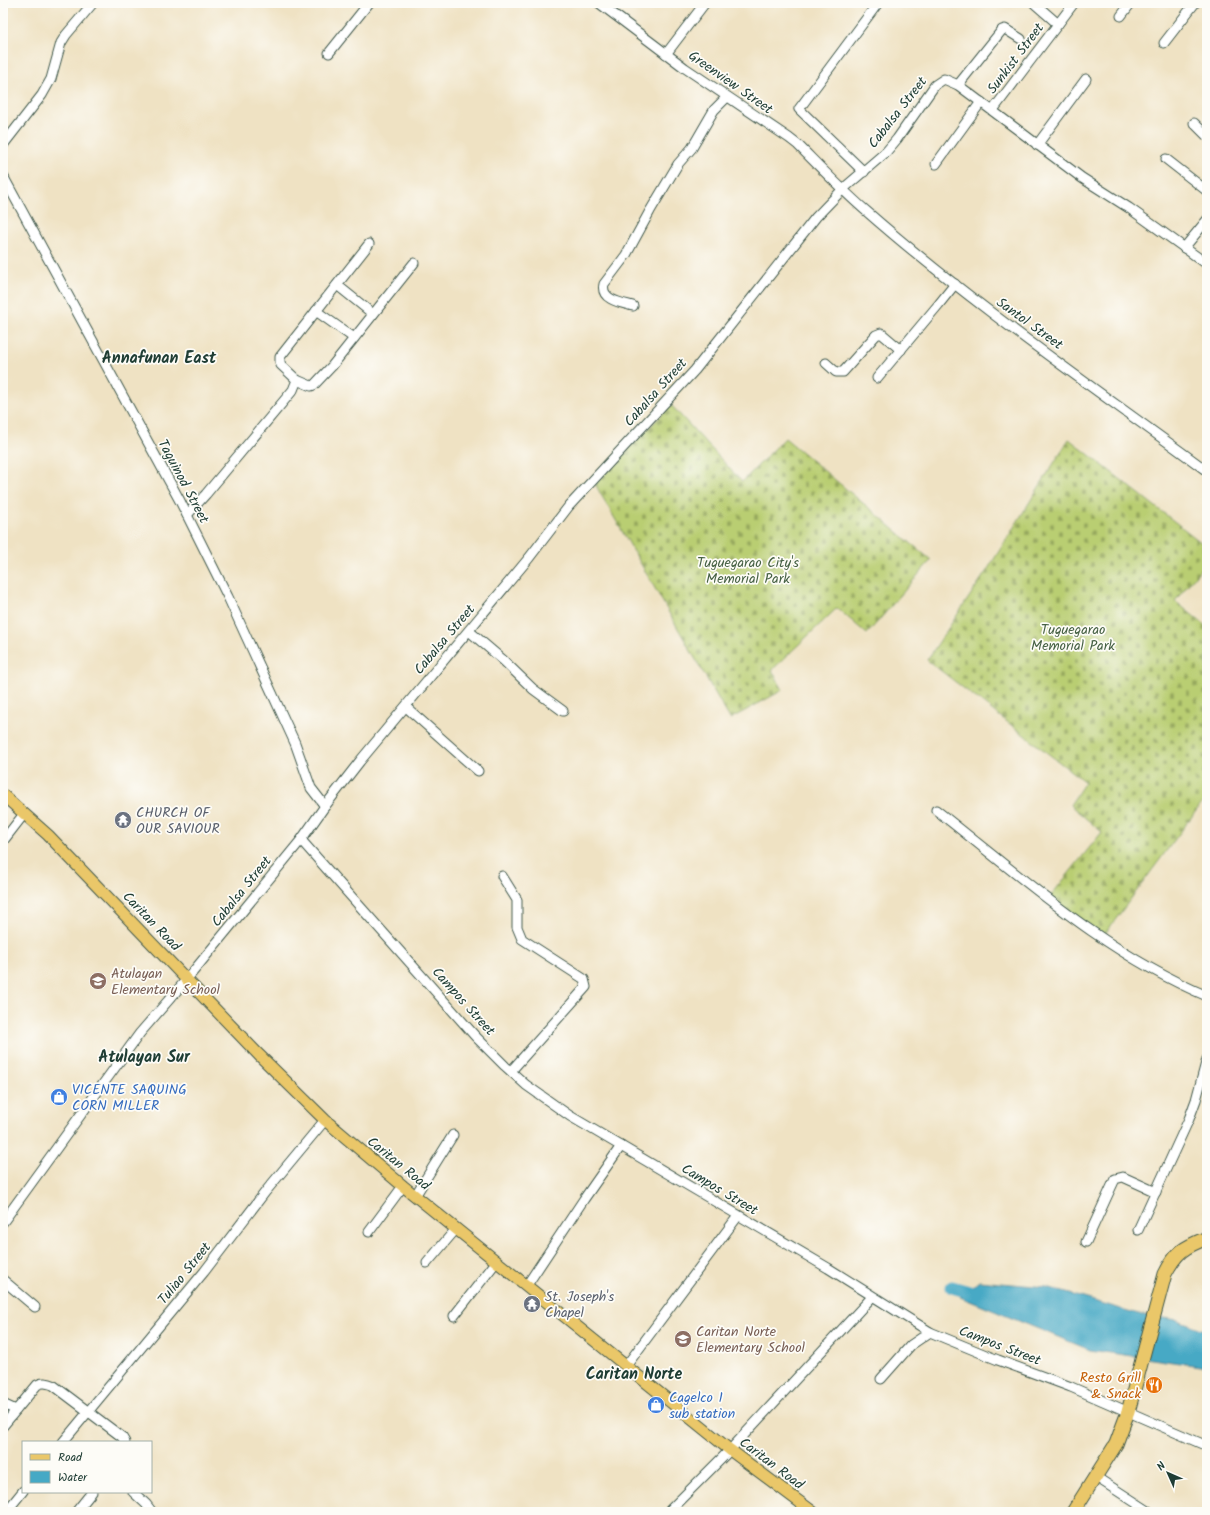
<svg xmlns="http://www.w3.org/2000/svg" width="1210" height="1515" font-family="Kalam,sans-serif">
	<defs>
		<pattern id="cemetery-stones" width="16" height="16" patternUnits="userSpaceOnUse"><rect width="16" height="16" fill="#b9ce72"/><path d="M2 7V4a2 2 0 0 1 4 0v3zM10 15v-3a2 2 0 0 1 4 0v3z" fill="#96a85e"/></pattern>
	</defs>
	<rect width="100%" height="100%" fill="#fdfcf7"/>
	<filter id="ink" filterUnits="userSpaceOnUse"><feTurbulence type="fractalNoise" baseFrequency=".025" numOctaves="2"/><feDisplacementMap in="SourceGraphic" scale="8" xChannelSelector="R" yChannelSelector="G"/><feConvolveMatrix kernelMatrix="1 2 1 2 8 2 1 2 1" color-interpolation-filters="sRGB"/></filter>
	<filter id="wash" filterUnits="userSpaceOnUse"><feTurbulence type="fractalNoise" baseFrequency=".012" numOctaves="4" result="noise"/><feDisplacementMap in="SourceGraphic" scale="16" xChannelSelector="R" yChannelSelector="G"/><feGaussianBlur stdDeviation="0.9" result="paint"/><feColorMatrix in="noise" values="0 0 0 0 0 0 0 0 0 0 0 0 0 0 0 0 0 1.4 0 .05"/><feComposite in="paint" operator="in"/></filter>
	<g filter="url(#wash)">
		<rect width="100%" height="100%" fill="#efe2c3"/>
		<g fill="url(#cemetery-stones)" stroke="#6c8653">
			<path d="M671,405L742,482L785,438L931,560L867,634L837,608L772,670L783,690L730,719L595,484Z"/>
			<path d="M1069,439L1207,547V561L1175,601L1207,627V796L1104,935L1049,898L1102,832L1070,805L1085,782L927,660L986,572Z"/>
		</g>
		<path fill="#46a9c5" stroke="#32737c" d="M979,1281L1046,1287L1142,1315L1178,1320L1207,1331V1367L1090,1350L960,1297Z"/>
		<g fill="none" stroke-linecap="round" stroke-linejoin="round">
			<path stroke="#46a9c5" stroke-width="13" d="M952,1287L983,1296"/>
		</g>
	</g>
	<g filter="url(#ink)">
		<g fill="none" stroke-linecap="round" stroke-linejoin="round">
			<defs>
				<g id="minor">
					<path d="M599,3L685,68L789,138L798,145C820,167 842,190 865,210C973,305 1092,386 1207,471"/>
					<path d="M1034,3L1058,24"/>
					<path d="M1121,16L1131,3"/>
					<path d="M1164,43L1195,3"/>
					<path d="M329,53L369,3"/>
					<path d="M666,54L705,3"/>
					<path d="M958,85L1002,30L1005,29L1021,39"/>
					<path d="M993,110L1074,3"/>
					<path d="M1194,123L1207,136"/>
					<path d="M3,145L42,95L51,79L61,43L66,35L93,3"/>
					<path d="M1037,145L1086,79"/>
					<path d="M1166,159L1207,191"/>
					<path d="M936,164L981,102"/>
					<path d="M864,172L799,109L878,3"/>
					<path d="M3,176L180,501L228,597L295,743L311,788L325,806"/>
					<path d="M1184,248L1207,220"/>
					<path d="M337,285L373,314"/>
					<path d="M633,306C622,303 600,300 604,284L626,255L650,211L678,164L692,148L714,110L727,97"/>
					<path d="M316,311L354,338"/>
					<path d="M826,363L836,372H843L876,335L881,333L901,350"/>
					<path d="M877,378L939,304L955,284"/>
					<path d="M297,380L311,386L314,385L332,366L414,263"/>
					<path d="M187,515L206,494L293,390L297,380L281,365L280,362V357L369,244"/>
					<path d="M469,631L503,660L533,689L563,711"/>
					<path d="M406,707L478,771"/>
					<path d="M936,810C1023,878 1104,953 1207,996"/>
					<path d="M301,840L475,1036L505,1066L526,1085L570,1116L828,1268L930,1332L998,1360L1071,1387L1207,1446"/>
					<path d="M3,841L24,814"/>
					<path d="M502,876L517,900V927L522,939L584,979L586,987L511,1071"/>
					<path d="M415,1196L453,1135"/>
					<path d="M3,1222L140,1033L187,979L301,840L325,806L360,761L529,558L569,506L695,370L816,217L843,189L886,152L897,139L935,85L944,79L958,85L1082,178L1129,208L1207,264"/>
					<path d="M1138,1230L1189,1119L1196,1100L1207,1059"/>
					<path d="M369,1232L403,1186"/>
					<path d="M1086,1242L1115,1179L1123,1177L1156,1192"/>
					<path d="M427,1263L456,1229"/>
					<path d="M3,1280L35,1307"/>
					<path d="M527,1285L584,1199L621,1146"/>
					<path d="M454,1316L497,1261"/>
					<path d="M626,1366L738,1216"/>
					<path d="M881,1379L911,1345L930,1332"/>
					<path d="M3,1404L16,1410"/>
					<path d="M3,1426L37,1385C43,1382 46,1383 53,1385L122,1437L125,1442"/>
					<path d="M63,1442L204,1272L266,1191L325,1120"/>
					<path d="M1096,1477L1150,1512"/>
					<path d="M133,1492L146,1504L152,1512"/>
					<path d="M6,1512L23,1491"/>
					<path d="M76,1512L92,1492"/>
					<path d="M668,1512L730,1450L872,1297"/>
				</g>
				<path id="major" d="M3,795L48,835L259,1055L325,1120L403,1186L730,1450L813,1512"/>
				<path id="highway" d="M1073,1512L1116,1444L1128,1412L1165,1274C1176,1252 1184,1247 1207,1238"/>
			</defs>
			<use href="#minor" stroke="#3e5649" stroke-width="11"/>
			<use href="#major" stroke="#3e5649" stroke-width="13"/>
			<use href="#highway" stroke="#3e5649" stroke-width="15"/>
			<use href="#minor" stroke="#fff" stroke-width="9"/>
			<use href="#major" stroke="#eac769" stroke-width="11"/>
			<use href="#highway" stroke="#eac769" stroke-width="13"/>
		</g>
	</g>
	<defs>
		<symbol id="temple-disc" viewBox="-11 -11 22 22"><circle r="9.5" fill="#6b7280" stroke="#fdfcf7"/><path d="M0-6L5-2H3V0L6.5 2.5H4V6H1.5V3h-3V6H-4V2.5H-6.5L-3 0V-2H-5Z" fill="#fff"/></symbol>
		<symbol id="school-disc" viewBox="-11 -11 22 22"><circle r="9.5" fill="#8d6e63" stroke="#fdfcf7"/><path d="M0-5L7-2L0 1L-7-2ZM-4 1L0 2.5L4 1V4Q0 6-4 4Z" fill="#fff"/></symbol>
		<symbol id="shop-disc" viewBox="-11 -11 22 22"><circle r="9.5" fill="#3f7fe0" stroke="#fdfcf7"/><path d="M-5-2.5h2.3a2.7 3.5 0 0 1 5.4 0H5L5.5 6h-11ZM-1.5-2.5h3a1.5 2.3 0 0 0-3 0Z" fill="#fff"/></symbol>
		<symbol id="restaurant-disc" viewBox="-11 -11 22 22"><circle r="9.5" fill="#e8710a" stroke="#fdfcf7"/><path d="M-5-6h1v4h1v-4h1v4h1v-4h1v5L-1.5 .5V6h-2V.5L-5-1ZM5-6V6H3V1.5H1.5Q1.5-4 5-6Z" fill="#fff"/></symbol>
	</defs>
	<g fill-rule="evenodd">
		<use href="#temple-disc" x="113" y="810" width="20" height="20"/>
		<use href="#school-disc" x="88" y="971" width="20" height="20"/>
		<use href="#shop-disc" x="49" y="1087" width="20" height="20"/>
		<use href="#temple-disc" x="522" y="1294" width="20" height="20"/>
		<use href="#school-disc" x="673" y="1329" width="20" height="20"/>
		<use href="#restaurant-disc" x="1144" y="1375" width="20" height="20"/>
		<use href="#shop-disc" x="646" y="1395" width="20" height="20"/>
	</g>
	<g text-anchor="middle" stroke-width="3.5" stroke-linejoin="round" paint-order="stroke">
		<g font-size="14" fill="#1f3d34" stroke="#fdfcf7">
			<text transform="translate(1015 58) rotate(-53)" y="5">Sunkist Street</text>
			<text transform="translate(731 82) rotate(35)" y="5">Greenview Street</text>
			<text transform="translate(897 112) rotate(-52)" y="5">Cabalsa Street</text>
			<text transform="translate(1030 323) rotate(36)" y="5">Santol Street</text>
			<text transform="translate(655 392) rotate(-48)" y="5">Cabalsa Street</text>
			<text transform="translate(184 481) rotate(62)" y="5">Taguinod Street</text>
			<text transform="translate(444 639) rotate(-50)" y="5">Cabalsa Street</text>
			<text transform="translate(241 891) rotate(-51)" y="5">Cabalsa Street</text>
			<text transform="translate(152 921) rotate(46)" y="5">Caritan Road</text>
			<text transform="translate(464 1001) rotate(48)" y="5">Campos Street</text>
			<text transform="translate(399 1163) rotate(39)" y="5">Caritan Road</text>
			<text transform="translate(720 1189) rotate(31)" y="5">Campos Street</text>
			<text transform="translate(184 1273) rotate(-51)" y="5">Tuliao Street</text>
			<text transform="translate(1000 1345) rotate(21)" y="5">Campos Street</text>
			<text transform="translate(772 1463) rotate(37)" y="5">Caritan Road</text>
		</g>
		<g font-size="14" fill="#466144" stroke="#fdfcf7">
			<text x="748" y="567">Tuguegarao City's<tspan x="748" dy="16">Memorial Park</tspan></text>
			<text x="1073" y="634">Tuguegarao<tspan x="1073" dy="16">Memorial Park</tspan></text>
		</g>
		<g font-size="14" fill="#5b616d" stroke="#fdfcf7" text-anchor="start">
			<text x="136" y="817">CHURCH OF<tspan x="136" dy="16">OUR SAVIOUR</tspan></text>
			<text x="545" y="1301">St. Joseph's<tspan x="545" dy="16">Chapel</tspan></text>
		</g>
		<g font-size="14" fill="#785e54" stroke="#fdfcf7" text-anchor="start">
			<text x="111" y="978">Atulayan<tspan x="111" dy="16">Elementary School</tspan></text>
			<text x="696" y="1336">Caritan Norte<tspan x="696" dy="16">Elementary School</tspan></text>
		</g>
		<g font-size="14" fill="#366cbe" stroke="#fdfcf7" text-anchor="start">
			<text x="72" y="1094">VICENTE SAQUING<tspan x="72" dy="16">CORN MILLER</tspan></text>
			<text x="669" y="1402">Cagelco 1<tspan x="669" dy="16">sub station</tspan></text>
		</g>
		<g font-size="14" fill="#c56008" stroke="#fdfcf7" text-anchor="end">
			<text x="1141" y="1382">Resto Grill<tspan x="1141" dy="16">&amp; Snack</tspan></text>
		</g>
		<g font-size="16" font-weight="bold" fill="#1f3d34" stroke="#fdfcf7">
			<text x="159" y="363">Annafunan East</text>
			<text x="144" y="1062">Atulayan Sur</text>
			<text x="634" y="1379">Caritan Norte</text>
		</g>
	</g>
	<rect width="1210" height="1515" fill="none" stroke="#fdfcf7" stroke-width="16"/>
	<rect x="22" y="1441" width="130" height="52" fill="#fdfcf7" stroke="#a4b0a9"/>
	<rect x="30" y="1454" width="20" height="6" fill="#eac769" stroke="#a4b0a9"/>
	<text x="58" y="1461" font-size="12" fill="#1f3d34">Road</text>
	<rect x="30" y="1471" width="20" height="12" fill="#46a9c5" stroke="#a4b0a9"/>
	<text x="58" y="1481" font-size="12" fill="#1f3d34">Water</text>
	<g transform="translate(1168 1473) rotate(315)" stroke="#fdfcf7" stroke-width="3" paint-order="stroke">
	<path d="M0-3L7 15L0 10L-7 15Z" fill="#1f3d34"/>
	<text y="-6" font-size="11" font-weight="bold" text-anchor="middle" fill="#1f3d34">N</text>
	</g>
</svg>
